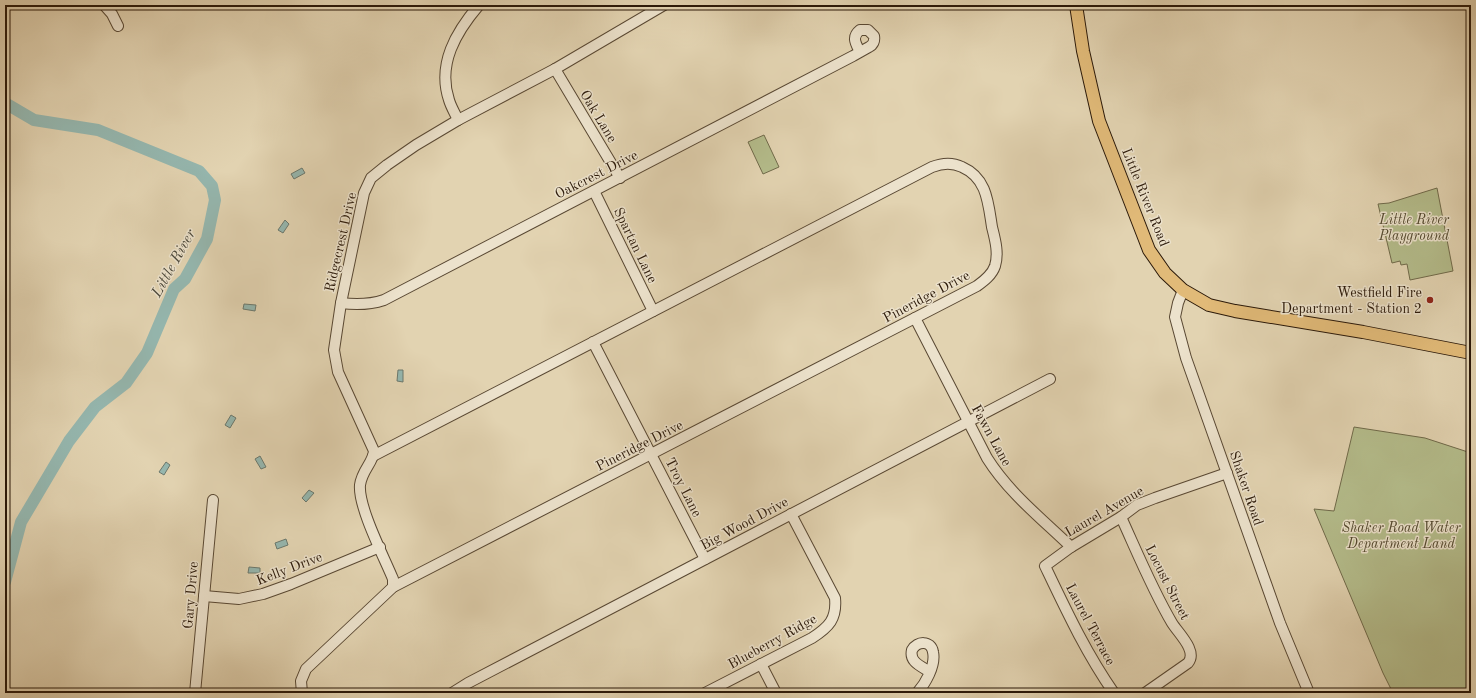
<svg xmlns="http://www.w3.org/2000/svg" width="1476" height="698" font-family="'Old Standard TT',serif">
	<rect width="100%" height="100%" fill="#e2d3b1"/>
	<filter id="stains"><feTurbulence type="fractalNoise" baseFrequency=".005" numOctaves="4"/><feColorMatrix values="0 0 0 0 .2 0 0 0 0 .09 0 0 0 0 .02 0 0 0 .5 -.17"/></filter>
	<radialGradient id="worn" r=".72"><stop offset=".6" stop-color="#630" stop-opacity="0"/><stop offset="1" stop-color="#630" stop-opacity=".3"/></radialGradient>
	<g fill="#b4bc8b" stroke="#706a4a">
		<path d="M764,135L779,167L763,174L748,142Z"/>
		<path d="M1437,188L1453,271L1410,280L1407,264L1401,265L1400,261L1392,263L1378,204L1389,203Z"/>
		<path d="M1354,427L1425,438L1471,453V693H1393L1383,673L1314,509L1334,511Z"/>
	</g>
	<g fill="#95b7af" stroke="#6b786d">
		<path d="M302,168L305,173L294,179L291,174Z"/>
		<path d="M285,220L289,224L283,233L278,230Z"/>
		<path d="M244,304L256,305L255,311L243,309Z"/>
		<path d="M398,370H403V382L397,381Z"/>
		<path d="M231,415L236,418L230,428L225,425Z"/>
		<path d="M260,456L266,467L261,469L255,459Z"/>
		<path d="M166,462L170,465L164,475L159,472Z"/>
		<path d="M309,490L314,493L306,502L302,498Z"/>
		<path d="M286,539L288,545L277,549L275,543Z"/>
		<path d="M249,567L260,568V573H248Z"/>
	</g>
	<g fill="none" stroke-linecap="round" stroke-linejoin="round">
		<path stroke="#95b7af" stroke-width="12" d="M5,103L34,120L98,130L199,171L212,186L215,200L207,239L185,279L174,289L147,353L126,383L95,407L69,441L21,522L5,582"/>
		<defs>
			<g id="minor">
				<path d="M104,5L112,14L118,26"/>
				<path d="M555,69L620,178"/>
				<path d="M458,120C455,113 451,107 449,100C437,64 456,32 479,5"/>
				<path d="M594,191L653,311"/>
				<path d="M1183,290L1178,303L1175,317L1186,358L1280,623L1309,693"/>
				<path d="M341,303C356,305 369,305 384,300L853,56L869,47C873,45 875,41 874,36L868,30H860C851,37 856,44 860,52"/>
				<path d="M915,318L987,458C1009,493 1041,518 1071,547"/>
				<path d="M593,342L705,559"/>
				<path d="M1121,517C1137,552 1152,589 1172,623C1178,633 1198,651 1188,663L1145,693"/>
				<path d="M393,587V579C384,557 358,507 360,485C362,470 373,463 374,451L338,372L334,350L341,303L364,193L371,178L387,165L416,145L458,120L555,69L664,5"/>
				<path d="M204,596L239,599L263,594L291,584L380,547"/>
				<path d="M761,664L776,693"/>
				<path d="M195,693L213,500"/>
				<path d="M302,693L301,681L306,669L393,587L977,286C984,281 992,275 995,266C999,253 995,239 992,227C988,202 987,178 962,167C952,162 942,163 932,167L373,456"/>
				<path d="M452,693L468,683L1050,379"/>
				<path d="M705,693L812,638C829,627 837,619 835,598L791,514"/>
				<path d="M917,693C925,684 936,666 933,652C931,640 917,641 912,650C909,662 921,666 930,672"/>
				<path d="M1114,693C1086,653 1066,610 1045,566L1071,547L1121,517L1137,505L1155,498L1227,473"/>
			</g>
			<path id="major" d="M1076,5L1083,51L1099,121L1149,250L1165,273L1183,290L1209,305L1235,311L1363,332L1471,353"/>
		</defs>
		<use href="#minor" stroke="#594833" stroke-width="12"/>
		<use href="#major" stroke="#2b1909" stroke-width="14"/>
		<use href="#minor" stroke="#ece2cc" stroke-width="10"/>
		<use href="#major" stroke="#e1ba78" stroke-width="12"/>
	</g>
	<circle fill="#8f2418" stroke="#ece2cc" stroke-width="1.5" cx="1430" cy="300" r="4"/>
	<g text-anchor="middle" stroke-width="3" stroke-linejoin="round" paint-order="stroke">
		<g font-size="14" fill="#2b1909" stroke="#ece2cc">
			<text transform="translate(599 116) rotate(59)" y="5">Oak Lane</text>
			<text transform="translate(596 174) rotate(-27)" y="5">Oakcrest Drive</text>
			<text transform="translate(1146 197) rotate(68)" y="5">Little River Road</text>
			<text transform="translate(340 242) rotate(-77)" y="5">Ridgecrest Drive</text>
			<text transform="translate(636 245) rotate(64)" y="5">Spartan Lane</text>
			<text transform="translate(926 296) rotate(-28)" y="5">Pineridge Drive</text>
			<text transform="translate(992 435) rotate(61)" y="5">Fawn Lane</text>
			<text transform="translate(639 445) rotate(-27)" y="5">Pineridge Drive</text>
			<text transform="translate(684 487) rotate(63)" y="5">Troy Lane</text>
			<text transform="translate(1247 488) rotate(71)" y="5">Shaker Road</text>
			<text transform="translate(1104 511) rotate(-30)" y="5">Laurel Avenue</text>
			<text transform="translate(744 523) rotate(-28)" y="5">Big Wood Drive</text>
			<text transform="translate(289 568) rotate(-21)" y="5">Kelly Drive</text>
			<text transform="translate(1168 582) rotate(63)" y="5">Locust Street</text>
			<text transform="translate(190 595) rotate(-85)" y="5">Gary Drive</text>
			<text transform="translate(1091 624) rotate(62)" y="5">Laurel Terrace</text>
			<text transform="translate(772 641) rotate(-29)" y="5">Blueberry Ridge</text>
		</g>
		<g font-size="14" font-style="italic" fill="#544a30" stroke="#ece2cc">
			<text x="1414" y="224">Little River<tspan x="1414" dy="16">Playground</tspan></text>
			<text x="1401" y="532">Shaker Road Water<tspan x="1401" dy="16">Department Land</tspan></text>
		</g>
		<g font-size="14" fill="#2b1909" stroke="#ece2cc" text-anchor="end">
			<text x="1422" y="297">Westfield Fire<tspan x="1422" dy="16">Department - Station 2</tspan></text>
		</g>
		<g font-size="15" font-style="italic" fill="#4b483b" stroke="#ece2cc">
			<text transform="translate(173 263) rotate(-61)" y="5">Little River</text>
		</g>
	</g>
	<rect width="1476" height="698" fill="none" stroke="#e2d3b1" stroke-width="20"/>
	<rect x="6" y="6" width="1464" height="686" fill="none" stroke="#2b1909" stroke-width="2"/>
	<rect x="10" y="10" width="1456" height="678" fill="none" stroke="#2b1909"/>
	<rect width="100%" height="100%" filter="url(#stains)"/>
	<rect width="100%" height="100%" fill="url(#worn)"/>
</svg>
